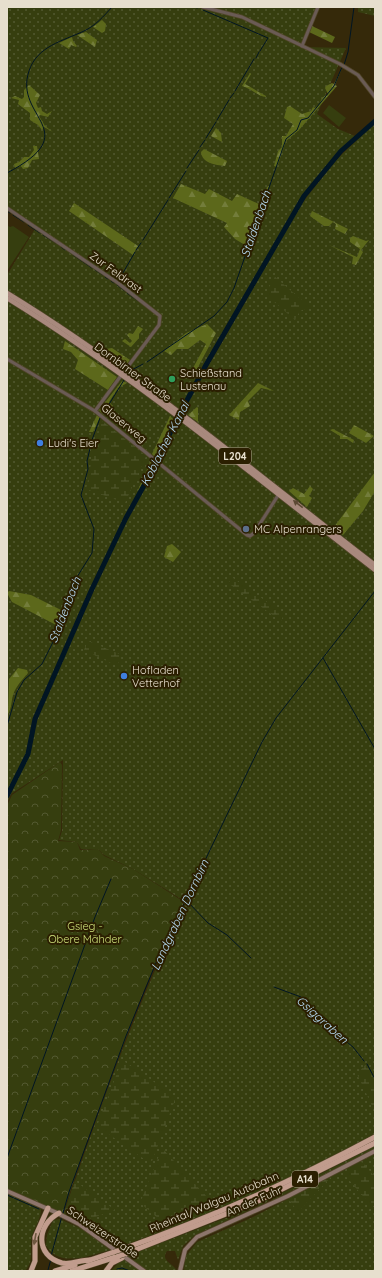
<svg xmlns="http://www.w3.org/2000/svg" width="382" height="1278" font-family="Quicksand,sans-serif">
	<defs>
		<pattern id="grass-dots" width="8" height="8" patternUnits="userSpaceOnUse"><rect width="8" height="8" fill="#363e0f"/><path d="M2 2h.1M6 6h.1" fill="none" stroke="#535931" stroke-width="1.8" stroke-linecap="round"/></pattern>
		<pattern id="forest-firs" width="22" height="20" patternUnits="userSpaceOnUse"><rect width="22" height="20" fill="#5c681b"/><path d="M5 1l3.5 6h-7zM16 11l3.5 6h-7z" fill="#737d3b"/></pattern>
		<pattern id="wetland-marsh" width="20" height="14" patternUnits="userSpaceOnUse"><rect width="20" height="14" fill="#363e0f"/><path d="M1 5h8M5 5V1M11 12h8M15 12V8" fill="none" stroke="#535931"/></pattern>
		<pattern id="park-crowns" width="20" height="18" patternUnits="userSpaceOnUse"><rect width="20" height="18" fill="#363e0f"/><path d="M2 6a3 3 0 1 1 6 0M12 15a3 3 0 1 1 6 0" fill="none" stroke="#535931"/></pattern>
	</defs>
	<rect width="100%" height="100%" fill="#35290a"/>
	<g fill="url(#grass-dots)">
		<path d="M7,7H318L302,47L346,48L317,114L338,129L355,136C333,158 314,180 297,206L224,330L176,418L178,419L300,206L335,161L375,123V1134C292,1179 205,1217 116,1248L83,1224L64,1214C99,1108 138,1003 186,902L133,869L104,855L98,849H81L77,842L59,840L62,831L63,760L11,794L7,803V275L35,229L7,207Z"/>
		<path d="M358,7H375V16L358,12Z"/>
		<path d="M375,1146V1148L368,1153L273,1200H268L267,1202L195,1235L183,1246L178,1260L175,1251H167C160,1261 173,1263 177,1271H148L127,1256L234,1215L295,1187Z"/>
		<path d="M375,1154V1271H184L185,1257L197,1242L251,1218Z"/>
		<path d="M7,1193L41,1209C41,1219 35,1226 32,1236C29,1248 35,1261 25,1271H7Z"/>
		<path d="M60,1219L82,1229L110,1250C90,1255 59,1269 46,1245L47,1235L53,1220Z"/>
		<path d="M123,1258L141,1271H111Z"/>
	</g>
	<g fill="url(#forest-firs)">
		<path d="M102,20L106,24L105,31L102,33L93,27Z"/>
		<path d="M312,26L335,37L332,43L309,32Z"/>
		<path d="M86,32L97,40L95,47L77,35Z"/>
		<path d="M72,37L73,41L77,46L76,47L71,45L69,49L59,43Z"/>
		<path d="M342,68L335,85L337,86L299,130L286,141L277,167L274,166L278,151L282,147V136H286L293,124L284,118L287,107L290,106L302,114L311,111L313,107L315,108L319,105L322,98L328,94L325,88L326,86L332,83L334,84Z"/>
		<path d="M250,73L251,74L245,84L266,96V97C259,97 250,88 242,86Z"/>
		<path d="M29,85L40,95L36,103L38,108L41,107L42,111L47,114L52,111L48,117L40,115L39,116L45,126L53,132L44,127L42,130L38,125L30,120V113L18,104L19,100L11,98L15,96L22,99L24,97V90Z"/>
		<path d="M216,128L221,133L222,142L211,136Z"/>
		<path d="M33,146H37L39,159L32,160L28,168L23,169L21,166L15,168L14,164L19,162L24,157H29L34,150Z"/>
		<path d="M204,149L227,161L225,166C215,165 202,163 201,152Z"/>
		<path d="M181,184L205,194L209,189L232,201L237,194L261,205L267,187L269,186L250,248L235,239L224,227L227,223L173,198Z"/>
		<path d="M74,203L138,246L133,255L69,211Z"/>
		<path d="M312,211L348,229L345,234L335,229L336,224L333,222L329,226H324L310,216Z"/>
		<path d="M353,236L366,241L369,240L361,250L363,252L356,265L352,264L353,257L329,245L357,257L360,249L350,242V238Z"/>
		<path d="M207,324L216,333L196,371L193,368L206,344L200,340L188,349H177L171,355L164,351L186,333Z"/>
		<path d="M138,326L143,329L139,334V338L131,347L122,341L125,339L130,343L132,341L127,335L129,333L133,334Z"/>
		<path d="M65,341L117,377L108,390L75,369L78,360L71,352L63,349Z"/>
		<path d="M112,348L130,360L124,367L119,364L122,362L116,358L113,360L103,352L106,349Z"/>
		<path d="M122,381L127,383L118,388L109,402L113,406L110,412H105L103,415L99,410Z"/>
		<path d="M258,383L274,391L261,388L248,401L250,406L240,412L239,420L229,415Z"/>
		<path d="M197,407L198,408V422L188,415Z"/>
		<path d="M97,415L100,417L93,432H89Z"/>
		<path d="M170,416L174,420L156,458L152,454Z"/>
		<path d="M354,425L374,436L366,443L349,433Z"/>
		<path d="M333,429L354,440L353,443L347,439H340V436L330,430Z"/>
		<path d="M151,460L154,462L140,490H138Z"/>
		<path d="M375,472V491L363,511L343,535L334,527Z"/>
		<path d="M310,486L313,489L309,496L312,498L307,507L289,491L293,488L304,494Z"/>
		<path d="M172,544L181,552L173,562L164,557L167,546Z"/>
		<path d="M9,591L31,595L63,611L64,618L58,626L12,602L7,593Z"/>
		<path d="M18,668L27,670L28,673C22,680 16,686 13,695C11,702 12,707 8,714L9,679Z"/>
	</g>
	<g fill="url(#wetland-marsh)">
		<path d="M275,277L310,307L300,311L295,320L265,294Z"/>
		<path d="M101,420L146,456L125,503L86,489C92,465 92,443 101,420Z"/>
		<path d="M233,578L284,614L281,621L228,583Z"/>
		<path d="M88,641L122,655L117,666L84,650Z"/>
		<path d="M122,1060L176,1097L151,1164L97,1126Z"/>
		<path d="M366,1064L375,1081V1112L357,1074Z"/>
		<path d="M162,1148L207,1197L209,1206L165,1224L140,1203Z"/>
		<path d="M362,1162L375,1177V1207L368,1202L343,1173Z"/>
		<path d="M332,1176L298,1212L288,1198Z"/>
		<path d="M75,1180V1181L115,1210L81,1222L64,1213Z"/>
	</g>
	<path fill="url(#park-crowns)" d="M60,762L62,765L61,830L58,841L77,842L80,850L98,849L104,856L133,869L184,902L144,990L89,1136L63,1213L7,1190V806L12,795Z"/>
	<g fill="#363e0f">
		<path d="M329,105L346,118L339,127L323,113Z"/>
		<path d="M7,225L10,227L13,226L29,237L7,271Z"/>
	</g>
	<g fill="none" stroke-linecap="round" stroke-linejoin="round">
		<g stroke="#011523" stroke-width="1">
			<path d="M195,7L197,8"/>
			<path d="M203,10L268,38L260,51"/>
			<path d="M256,58L259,52"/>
			<path d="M344,65L348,52L354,7"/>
			<path d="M235,91L254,59"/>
			<path d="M230,98L234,93"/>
			<path d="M217,120L229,100"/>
			<path d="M206,138L216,122"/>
			<path d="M200,147L205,140"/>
			<path d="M187,168L199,150"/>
			<path d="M7,173C87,131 13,118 29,71C37,46 63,41 84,31C95,26 104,16 112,7"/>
			<path d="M169,198L186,171"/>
			<path d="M7,211L10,213"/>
			<path d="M13,215L24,222"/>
			<path d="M28,225L40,233"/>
			<path d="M43,235L59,245"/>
			<path d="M143,240L168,200"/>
			<path d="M61,247L65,250"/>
			<path d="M136,250L141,243"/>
			<path d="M68,251L70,253"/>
			<path d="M73,255L92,268"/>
			<path d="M95,270L103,275"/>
			<path d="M105,277L108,279"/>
			<path d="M120,278L135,252"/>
			<path d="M111,281L114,283"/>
			<path d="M117,285L125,291"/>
			<path d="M127,293L138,301"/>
			<path d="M147,362L214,316L227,302L234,288L286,139L297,130L301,120L308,118L334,86L342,67"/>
			<path d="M130,371L143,364"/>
			<path d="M103,414L124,380"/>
			<path d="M323,658L375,749"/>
			<path d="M7,726L17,692L24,680L42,664L60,628V617L66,612L77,577L92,553L94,529L81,495L88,469L87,461L92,440L100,418"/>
			<path d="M186,900L208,923L227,935L251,958"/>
			<path d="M274,987L301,997L320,1020L353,1047L364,1061"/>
			<path d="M367,1064L375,1079"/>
			<path d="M7,1158L95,917L111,879"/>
			<path d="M7,1195L39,1209"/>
			<path d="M63,1213L69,1192L126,1036L158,958L262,742L276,718L375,591"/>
			<path d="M51,1256L62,1216"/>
			<path d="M117,1269L122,1268L130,1271"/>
			<path d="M48,1270L51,1259"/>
		</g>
		<path stroke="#011523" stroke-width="5" d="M7,796L28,754L35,719L92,589L126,518L147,480L179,415L206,365L304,196L341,151L375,121"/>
		<defs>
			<g id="street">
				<path d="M203,7L242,17L340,64L358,75L375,97"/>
				<path d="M302,46L318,7"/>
				<path d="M7,208L118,283L160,316L159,325L126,369"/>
				<path d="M7,359L95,411L247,535L250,536L254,533L279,494"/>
				<path d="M95,411L120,377"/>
			</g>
			<g id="secondary">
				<path d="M7,1191L55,1212L79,1224L144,1271"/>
				<path d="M180,1271L185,1250L197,1237L288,1196L375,1151"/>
			</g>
			<g id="primary">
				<path d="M7,293C138,373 254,472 375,565"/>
				<path d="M7,298C137,378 255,477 375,570"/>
			</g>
			<g id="highway">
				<path d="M59,1213C36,1225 35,1256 62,1263C71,1265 80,1260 90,1260"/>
				<path d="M120,1250C208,1219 293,1181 375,1137"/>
				<path d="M125,1254L256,1202L375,1143"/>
				<path d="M87,1261L114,1252"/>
				<path d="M31,1271L35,1261V1237L48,1208"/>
				<path d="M55,1271L75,1265"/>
				<path d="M72,1271L119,1256"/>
				<path d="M106,1271L112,1263L122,1258"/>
			</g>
		</defs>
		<use href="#street" stroke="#514629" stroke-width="4.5"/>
		<use href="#secondary" stroke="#514629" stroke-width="5.5"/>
		<use href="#primary" stroke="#514629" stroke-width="6"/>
		<use href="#highway" stroke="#514629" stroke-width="6"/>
		<use href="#street" stroke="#6a5b55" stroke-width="3"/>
		<use href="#secondary" stroke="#8d756c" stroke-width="4"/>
		<use href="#primary" stroke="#a8897d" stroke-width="4.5"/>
		<use href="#highway" stroke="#c19c8d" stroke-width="5"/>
		<defs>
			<g id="highway-bridge">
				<path d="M114,1252L120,1250"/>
				<path d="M119,1256L125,1254"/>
			</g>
		</defs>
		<use href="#highway-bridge" stroke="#514629" stroke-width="6" stroke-linecap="butt"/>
		<use href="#highway-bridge" stroke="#c19c8d" stroke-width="5"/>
	</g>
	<defs><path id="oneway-solid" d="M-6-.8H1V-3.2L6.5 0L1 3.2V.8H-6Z"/></defs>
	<use fill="#5d4933" href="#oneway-solid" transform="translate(298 504) rotate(-142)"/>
	<use fill="#6e5740" href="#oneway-solid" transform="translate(35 1239) rotate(100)"/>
	<circle fill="#2e9e5b" stroke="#2b1f01" stroke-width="1.5" cx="172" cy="379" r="4"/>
	<g fill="#3f7fe0" stroke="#2b1f01" stroke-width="1.5">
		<circle cx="40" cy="443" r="4"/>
		<circle cx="124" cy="676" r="4"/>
	</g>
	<circle fill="#5c6f8a" stroke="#2b1f01" stroke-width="1.5" cx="246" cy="529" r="4"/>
	<g text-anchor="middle" stroke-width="4" stroke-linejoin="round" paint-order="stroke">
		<g fill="#2b1f01" stroke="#afa590" stroke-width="1">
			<rect x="219" y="448" width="32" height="16" rx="3"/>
			<rect x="292" y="1171" width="26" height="16" rx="3"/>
		</g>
		<g font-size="10" font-weight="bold" fill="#e7dfce">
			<text x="235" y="460">L204</text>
			<text x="305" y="1183">A14</text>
		</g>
		<g font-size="11" fill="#e7dfce" stroke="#2b1f01">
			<text transform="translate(116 272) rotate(36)" y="4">Zur Feldrast</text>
			<text transform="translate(133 372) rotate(36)" y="4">Dornbirner Straße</text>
			<text transform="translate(124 423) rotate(39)" y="4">Glaserweg</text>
			<text transform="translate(254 1201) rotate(-24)" y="4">An der Fuhr</text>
			<text transform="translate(214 1202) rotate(-23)" y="4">Rheintal/Walgau Autobahn</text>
			<text transform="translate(103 1232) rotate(34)" y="4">Schweizerstraße</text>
		</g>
		<g font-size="11" fill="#e7dfce" stroke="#2b1f01" text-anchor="start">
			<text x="180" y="377">Schießstand<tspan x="180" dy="13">Lustenau</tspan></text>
			<text x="48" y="447">Ludi's Eier</text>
			<text x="254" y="533">MC Alpenrangers</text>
			<text x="132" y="674">Hofladen<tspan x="132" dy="13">Vetterhof</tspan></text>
		</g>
		<g font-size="11" fill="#cee17b" stroke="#2b1f01">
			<text x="85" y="930">Gsieg -<tspan x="85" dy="13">Obere Mähder</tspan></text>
		</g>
		<g font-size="12" font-style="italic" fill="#b8dcf5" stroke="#2b1f01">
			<text transform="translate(256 224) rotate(-71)" y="4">Staldenbach</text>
			<text transform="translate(165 444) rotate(-63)" y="4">Koblacher Kanal</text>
			<text transform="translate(65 610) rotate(-69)" y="4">Staldenbach</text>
			<text transform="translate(180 915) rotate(-65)" y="4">Landgraben Dornbirn</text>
			<text transform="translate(322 1020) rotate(42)" y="4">Gsiggraben</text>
		</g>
	</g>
	<rect width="382" height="1278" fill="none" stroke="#e7dfce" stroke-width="16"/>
</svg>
